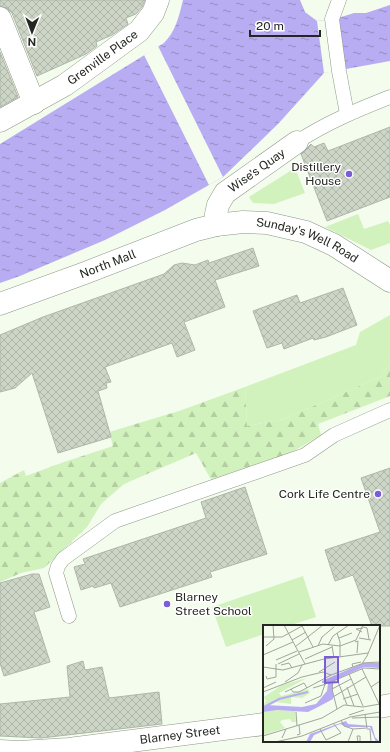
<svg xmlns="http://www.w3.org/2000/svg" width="390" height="752" font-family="'Public Sans',sans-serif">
	<defs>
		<pattern id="forest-firs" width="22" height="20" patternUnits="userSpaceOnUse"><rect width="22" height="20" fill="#d1f2bd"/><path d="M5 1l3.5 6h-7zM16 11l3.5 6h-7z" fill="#b3cfa2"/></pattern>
		<pattern id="water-ripples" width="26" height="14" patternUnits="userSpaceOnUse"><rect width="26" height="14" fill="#b8adf2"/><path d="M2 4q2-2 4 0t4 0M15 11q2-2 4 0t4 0" fill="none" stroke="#958dc4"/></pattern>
		<pattern id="building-cross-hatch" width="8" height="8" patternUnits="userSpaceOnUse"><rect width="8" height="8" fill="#ccd5c6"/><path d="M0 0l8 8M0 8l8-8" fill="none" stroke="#afb7aa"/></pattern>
	</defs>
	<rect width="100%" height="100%" fill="#f3fced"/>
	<g fill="#d1f2bd">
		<path d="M295,168L305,193L274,204L253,203L249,197Z"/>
		<path d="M358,214L364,229L388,221L390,225V243L371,250L325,227Z"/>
		<path d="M390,315V364L380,377L284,419L247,426L245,387L356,345L360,332Z"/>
		<path d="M303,576L316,617L288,626H264V634L226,647L212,607Z"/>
	</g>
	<path fill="url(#forest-firs)" d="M390,364V396L318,424L321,435L294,451L213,483L196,453L124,484L101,504L87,527L44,568L21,573L0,582V483L24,470L26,476L61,463L113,446L109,432L179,411L245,387L247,426L284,419L380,377Z"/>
	<path fill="url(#water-ripples)" d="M183,0H300L305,12L317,21L335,19L354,13H366L390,5V61L324,73L278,124L223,177L165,210L105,240L20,276L0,283V144L164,43C176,31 179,16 183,0Z"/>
	<g fill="#f3fced">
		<path d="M335,19L342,71L324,73L317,21Z"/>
		<path d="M158,46L223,177L209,185L144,55Z"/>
	</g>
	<g fill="url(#building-cross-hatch)" stroke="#aeb7a9">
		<path d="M0,0H145L142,7L136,14L126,18L128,24L112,35L96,42L97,46L86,54L37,76L12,13L7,8L0,6Z"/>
		<path d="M0,52L18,97L0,107Z"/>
		<path d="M390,127V197L327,221L301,154L311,144L314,147L324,143L328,151Z"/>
		<path d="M253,248L259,266L215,280L225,307L184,322L195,350L177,357L172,343L105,367L111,382L106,383L107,388L98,391L111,437L58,453L32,373L15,388L0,392V335L43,317L164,274L174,265L182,263L195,265L208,260L209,263Z"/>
		<path d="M343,288L357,325L326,337L314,340L313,338L284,349L282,343L267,348L253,311L297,295L300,303Z"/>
		<path d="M390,468V626H372L353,575L335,581L325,550L380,532L361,478Z"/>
		<path d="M245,487L267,554L210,572L212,577L120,607L111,583L94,588L93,586L81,590L74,567L85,564L83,559L206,518L201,502Z"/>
		<path d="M32,574H39L50,607L34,612L50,662L4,676L0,663V583Z"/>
		<path d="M83,661L85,670L102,667L109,698L159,692L162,724L41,738L0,736V704L70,697L67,666Z"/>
	</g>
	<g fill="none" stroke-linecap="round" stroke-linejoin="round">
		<defs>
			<g id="lane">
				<path d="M339,0L332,19L339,71L347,114"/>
				<path d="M297,142C326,123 357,110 390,97"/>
				<path d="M69,616L56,573L58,566L63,559L115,521L305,455L334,435L390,410"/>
			</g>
			<g id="street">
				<path d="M0,18L34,103"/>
				<path id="s1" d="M216,225V214L218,205L225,193L297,142"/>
				<path d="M379,707L390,705"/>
				<path id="s2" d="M0,751L19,752L69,749L264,724"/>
			</g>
			<g id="secondary">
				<path id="s3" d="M0,121L65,85L139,31L153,13L158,0"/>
				<path id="s4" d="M0,304L85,273L196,230L216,225L243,222L267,223L306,232L334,245L390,281"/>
			</g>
		</defs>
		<use href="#lane" stroke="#8e9689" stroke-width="15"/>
		<use href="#street" stroke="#8e9689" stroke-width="23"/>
		<use href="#secondary" stroke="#8e9689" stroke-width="23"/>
		<use href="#lane" stroke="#fff" stroke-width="14"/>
		<use href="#street" stroke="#fff" stroke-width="22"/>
		<use href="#secondary" stroke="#fff" stroke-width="22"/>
	</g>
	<g fill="#7c5dd8" stroke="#fff" stroke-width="1.5">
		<circle cx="349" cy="174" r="4"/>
		<circle cx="378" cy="494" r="4"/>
		<circle cx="167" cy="604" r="4"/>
	</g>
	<g text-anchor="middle" stroke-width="3" stroke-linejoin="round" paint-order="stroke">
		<g font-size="12" fill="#232621" stroke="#fff">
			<text dy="4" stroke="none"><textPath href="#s3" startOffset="121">Grenville Place</textPath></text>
			<text dy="4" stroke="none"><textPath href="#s1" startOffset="73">Wise's Quay</textPath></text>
			<text dy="4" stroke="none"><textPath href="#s4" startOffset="325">Sunday's Well Road</textPath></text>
			<text dy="4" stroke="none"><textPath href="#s4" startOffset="115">North Mall</textPath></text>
			<text dy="4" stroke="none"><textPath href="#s2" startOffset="181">Blarney Street</textPath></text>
		</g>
		<g font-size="12" fill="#232621" stroke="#fff" text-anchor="end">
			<text x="341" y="171">Distillery<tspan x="341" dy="14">House</tspan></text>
			<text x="370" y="498">Cork Life Centre</text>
			<text x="175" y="601" text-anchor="start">Blarney<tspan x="175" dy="14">Street School</tspan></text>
		</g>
	</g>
	<g transform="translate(263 625)">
		<rect width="117" height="117" fill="#f3fced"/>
		<path d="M8,85L32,86L33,97H29L27,94L19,95L17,97L22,103L0,110V87Z" fill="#d1f2bd"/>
		<path d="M44,53L16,68L18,71L45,64L47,68L39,73L28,72V79L13,77L0,81L3,76L1,72L19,60Z" fill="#d1f2bd"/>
		<path d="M100,38H117V43L101,42L70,56V74L55,82L45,87L14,85L0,87V81L3,80L39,82L53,79L64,66L65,58H59V56ZM83,96L85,99L109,101L112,112L117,117H113L107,102H84L77,99L51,110L47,117H43L47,109Z" fill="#b8adf2"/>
		<path fill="none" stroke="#b8adf2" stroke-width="2" d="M3,81L16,74L45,67"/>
		<path fill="none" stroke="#a0a69b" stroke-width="1" d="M21,0L42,39M39,1L50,22M100,2L104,3L106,14M99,7L93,4L100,3M74,8L77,17V32M0,12H19L41,0M76,13L89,8M96,13L108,15M29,15L43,7M92,17L95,16L94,28M65,20L70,11L86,0M3,21L11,14L10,0M55,21L59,12L71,2M69,21L71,33M32,22L60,0M36,27L60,19L77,21L93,15L100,0M0,30L30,17M42,34L69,22M13,35L34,26M99,38L117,37M15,39L36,29M18,40L26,38L29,43M98,40L104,31L117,0M0,42L20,45L61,34L105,28M90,42L89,39L98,37M99,44L108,62M56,47L72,37M86,49L100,81M3,51L4,54L13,52M13,52V39M74,54L84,80M117,56L108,62L117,81M22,57L35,48L39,40M84,62L91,81M0,63L13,57M50,63L63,59V54M28,64L30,67H36L68,50M69,64L88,54M0,67L39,52L60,47L68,50L98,39M22,67L41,58L44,63M70,72L103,52M80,74L95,69M42,78L58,71L62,59M100,82L117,79M74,84L69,64L70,56L101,43L117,44M33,87L34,101M86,90L101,85M89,93L117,92M78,95L81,101L90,104M57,104L63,115L78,108L70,98M104,104H107L108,117M34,110L37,109L36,100M0,111L23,104M19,113L23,104L59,93L81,80L100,82M12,117L39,111L87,92L117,87M85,117L90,104L104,103L102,89M95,117L94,111H97V117"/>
		<path fill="#7c5dd8" fill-opacity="0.15" stroke="#7c5dd8" stroke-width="2" d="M62,32H75V57L62,58Z"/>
		<rect width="117" height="117" fill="none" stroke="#232621" stroke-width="2"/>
	</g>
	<g transform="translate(32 32) rotate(181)" stroke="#ffffff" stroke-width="3" paint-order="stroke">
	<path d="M0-3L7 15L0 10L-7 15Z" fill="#232621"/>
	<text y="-6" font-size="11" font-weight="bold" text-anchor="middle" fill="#232621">N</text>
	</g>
	<path d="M250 30v6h70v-6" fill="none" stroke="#232621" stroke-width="2"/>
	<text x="256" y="30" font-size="12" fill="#232621" stroke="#ffffff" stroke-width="3" paint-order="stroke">20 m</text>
</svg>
